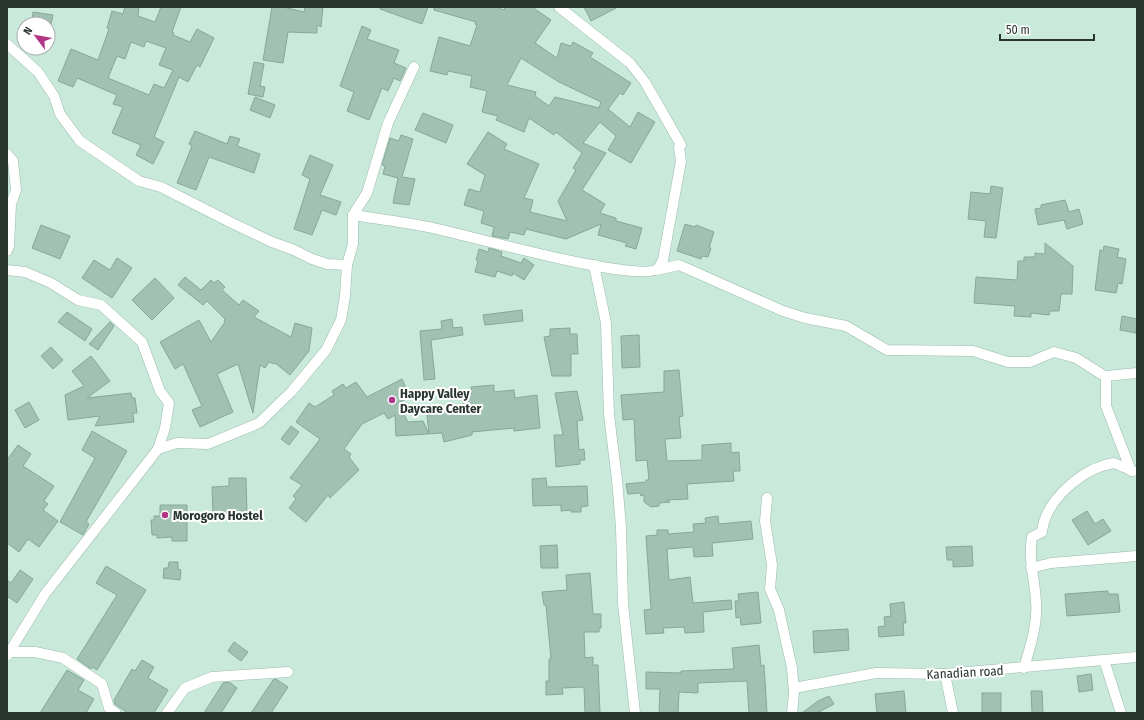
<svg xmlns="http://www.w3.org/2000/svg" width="1144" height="720" font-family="'Fira Sans Condensed',sans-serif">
	<rect width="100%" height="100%" fill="#c9eada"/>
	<g fill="#a1c2b2" stroke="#87a798" fill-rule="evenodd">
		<path d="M125,7H139L138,16L155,22L161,7H181L172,32L174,33L173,35L190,42L197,29L214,38L200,67L197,65L188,82L179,77L154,137L164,142L153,164L136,155L141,145L112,133L123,107L113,104L117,95L77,78L73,87L58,81L71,49L98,60L109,29L107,28L112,11L123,14ZM146,41L166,48L159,65L173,70L164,88L154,84L149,95L108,78L117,56L125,59L131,42L144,47Z"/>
		<path d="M272,7H283L304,12L305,7H323L321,27L317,25V33L288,32L283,63L263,60Z"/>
		<path d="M380,7H428L422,24L380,9Z"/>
		<path d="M434,7H496L504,10L505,7H532L551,20L535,43L557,58L561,43L571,46L573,42L593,53L590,57L631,83L623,95L620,93L608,109L630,127L638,112L655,122L631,163L608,150L616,136L600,122L583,143L606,153L582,190L605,204L600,213L616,218V221L642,228L636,249L625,246L627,243L598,235L601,224L566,239L526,229L524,235L510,232L508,239L492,236L494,227L481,223L484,211L464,205L469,189L480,192L485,175L467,164L488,132L507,144L504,149L539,164L524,198L533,200L530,212L567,221L558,201L576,170L573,168L582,153L556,132L554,135L529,118L524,132L496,120L498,116L482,112L487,91L470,87L472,76L448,71L447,75L430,71L439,37L470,46L477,25L475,24L476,22L434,10ZM521,58L559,82L601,102L599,108L555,97L549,106L535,96L536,92L507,85Z"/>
		<path d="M584,7H618L591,21Z"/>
		<path d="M33,12L53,15L51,24H32Z"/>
		<path d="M362,26L371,30L367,39L399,50L394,63L406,68L400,81L394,78L388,91L382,88L369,120L347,111L354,92L340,86Z"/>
		<path d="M254,62L264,64L260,86L265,87L263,97L248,94Z"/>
		<path d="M255,97L275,105L270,118L250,110Z"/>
		<path d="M423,113L453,125L446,143L415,130Z"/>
		<path d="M195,131L227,144L230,136L240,139L237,146L260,154L254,173L209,157L196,190L177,183L192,146L189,144Z"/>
		<path d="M401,135L413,139L402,177L415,179L409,205L393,203L398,178L383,174L385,166L382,165L390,138L399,141Z"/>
		<path d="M310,155L333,165L320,195L341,202L336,215L322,210L312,235L294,229L310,179L302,175Z"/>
		<path d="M991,186L1003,188L996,238L984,237L986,221L968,219L971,192L990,194Z"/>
		<path d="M1065,200L1069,212L1079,209L1083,224L1067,229L1064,220L1038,225L1035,209L1041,208V205Z"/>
		<path d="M685,224L695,227L696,225L714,232L709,248H711L708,257L702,256L701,259L677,251Z"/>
		<path d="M41,225L70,236L60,259L32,248Z"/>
		<path d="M1045,243L1073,266L1072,294H1061L1059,311H1050L1049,315L1031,313V317L1014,316L1015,306L974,303L976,277L1017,280L1018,261H1024V257H1035V253L1045,254Z"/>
		<path d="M1104,246L1119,249L1117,257L1126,259L1122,284L1118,283L1116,293L1095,290L1100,250L1103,251Z"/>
		<path d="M489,248L502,252L501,256L521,263L524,258L534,265L524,280L513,273L512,276L497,271L495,277L475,272L478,261L476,260L479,249L488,252Z"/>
		<path d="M117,258L132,268L112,298L82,278L94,260L110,270Z"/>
		<path d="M185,277L201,290L211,280L214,283L218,280L225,287L222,290L239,305L243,300L259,311L254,317L291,337L295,323L312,328L309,351L290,375L275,363L274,364L269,362L265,368L260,365L253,413L238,364L217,374L233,412L200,427L192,410L202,406L183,364L175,369L160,342L199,320L211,342L225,322L224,321L225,319L207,301L203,305L178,285Z"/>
		<path d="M155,278L174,298L152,320L132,300Z"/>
		<path d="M522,310L523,321L485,325L483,315Z"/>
		<path d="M67,312L92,329L85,341L58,322Z"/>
		<path d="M1122,316L1137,319L1136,333L1120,330Z"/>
		<path d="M452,319L453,328L462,327L463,335L431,340L435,379L424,380L420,331L442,329L441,321Z"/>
		<path d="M110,322L114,326L98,350L89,344Z"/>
		<path d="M570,328V334H577L578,354H571V376H552L544,337L550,336V329Z"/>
		<path d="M639,335L640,367L622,368L621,336Z"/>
		<path d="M51,347L63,360L53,369L41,356Z"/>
		<path d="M91,356L110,381L87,398L131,393L132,398H135L137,413H133L134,422L95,426L100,416L68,420L65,395L84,386L72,371Z"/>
		<path d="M679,370L683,416L679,417L681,438L665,439L667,461L702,460V445L731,443V453L739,452L740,471H733L734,481L687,484L688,499L667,500L670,502L659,503V506L651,507L644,502V495L641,496L640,493L628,494L626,484L646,482V480H649L647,460L636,461L634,419L623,420L621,395L664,392V371Z"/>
		<path d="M402,379L410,397L398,403L408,422L423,421L429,434L427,415L464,409L462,395L472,394L471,387L494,385V392L514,390L515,398L537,395L540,428L514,431V428L472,432V435L444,442L442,433L396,436L395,415L388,419L384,413L362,424L344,449L351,454L349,457L359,470L330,498L328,495L306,522L289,508L296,499L293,496L302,485L290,478L320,439L296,422L309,403L315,407L334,395L332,391L343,384L346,388L356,382L367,397Z"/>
		<path d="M577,391L583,420L577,421L579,450L584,449L585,460H580V464L556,467L554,435H563L555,393Z"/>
		<path d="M29,402L39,420L25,428L15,410Z"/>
		<path d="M291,426L299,432L289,445L281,439Z"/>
		<path d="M92,431L127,451L86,522L89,524L83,535L60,522L95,458L82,450Z"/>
		<path d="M18,445L31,454L23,466L54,486L44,501L48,504L43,510L58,521L39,547L28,539L19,552L7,543V460Z"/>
		<path d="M229,478H246L247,513L213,514L212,487L229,486Z"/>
		<path d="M546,478L547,487L587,486L588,506L581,507V512H571V510L561,511V505L533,506L532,479Z"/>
		<path d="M160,505H187V541H172V537L157,538V535H152L151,520H154V516H160Z"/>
		<path d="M1087,511L1095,524L1103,519L1111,531L1088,545L1072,520Z"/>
		<path d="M718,516L719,524L751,521L753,539L712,543L713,556L694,557L693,547L667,549L669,580L690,577L693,603L731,600L732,609L703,612L704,632L685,633L684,627L663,628L664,633L646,634L644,610L651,609L646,536L657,535V530H668V534L694,532L693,524L706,523L705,518Z"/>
		<path d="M557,545L558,568H541L540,546Z"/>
		<path d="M972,546L973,566L953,567V560H947L946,547Z"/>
		<path d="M169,562H178V569L181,570L180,580L163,578L164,568H168Z"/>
		<path d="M106,566L146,590L97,670L92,667L91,669L77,659L117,595L96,583Z"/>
		<path d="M20,570L33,579L17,603L7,596V580L11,583Z"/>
		<path d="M590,573L593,614H601V628H599V632H584L585,658L593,657V665H598L600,713H585L584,687L562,688L563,694L546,695V681H549V659H551L546,605H544L542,592L567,590L566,575Z"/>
		<path d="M1108,591V594H1118L1120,612L1067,616L1065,594Z"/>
		<path d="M758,592L761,623L741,625L740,617L736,618L735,601H739L738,594Z"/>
		<path d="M904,602L906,623H903L904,635L879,637L878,627L885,626L884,617L891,616L890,604Z"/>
		<path d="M848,629L849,650L814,653L813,631Z"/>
		<path d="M234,642L248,652L241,661L228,651Z"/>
		<path d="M759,645L761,666L764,665L767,713H749L747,681L698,683V693L679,692L678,713H659L660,689H646V672L681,673V671L734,669L732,648Z"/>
		<path d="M142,660L154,667L148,678L168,690L154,713H128L115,704L114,700L132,669L135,671Z"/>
		<path d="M67,670L84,680L78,690L94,699L86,713H40Z"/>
		<path d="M1091,674L1093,690L1079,692L1077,676Z"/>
		<path d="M276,679L288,687L271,713H251L273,680Z"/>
		<path d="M229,682L237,688L221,713H204L223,683Z"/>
		<path d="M904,691L906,713H877L875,694Z"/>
		<path d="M1031,691H1042L1043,713H1032Z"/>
		<rect x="982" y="693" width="19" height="20"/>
		<path d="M829,696L834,704L817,713H802L818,701Z"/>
	</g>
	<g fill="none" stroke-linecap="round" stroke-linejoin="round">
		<defs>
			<g id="street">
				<path d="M7,44L38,72L54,96L60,114L80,141L139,181L161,187L232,223L272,242L294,250L312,259L327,264L347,265"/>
				<path d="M7,154L13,161L16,190L11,204L9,246L7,251"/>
				<path d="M353,215C378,219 403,222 428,227C465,234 634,283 658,269L663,260L681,161L679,147L681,145L645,82L630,63L559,7"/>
				<path d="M594,265L606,323L609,415L617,480L621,527L623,604L635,713"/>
				<path d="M7,270L25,272L51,283L78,300L101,305L142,342L160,391L169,403L165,428L158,449"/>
				<path d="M656,270L679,265L783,311L805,318L846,326L887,350L973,351L1008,362H1030L1054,352L1076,358L1106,377V406L1131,471"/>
				<path d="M1106,376L1137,373"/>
				<path d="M767,498L765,521L772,565L770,589L779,610L792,668L794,693L792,713"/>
				<path d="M1031,568L1051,563L1137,556"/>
				<path d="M9,652H35L63,658L102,684L109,708L116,713"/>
				<path d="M7,656L45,594L158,449L177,443L208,444L259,423L292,391L326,350L341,320L345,296L347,265L353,244V215L367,193L388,123L414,67"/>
				<path d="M1104,660L1121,713"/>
				<path d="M1024,668C1030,647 1038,624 1036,602C1035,580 1028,560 1032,537L1042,532C1045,500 1083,468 1114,463L1133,471"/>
				<path d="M945,674L953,713"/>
				<path d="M794,688L876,673L945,674L1137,657"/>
				<path d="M167,713L185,688L212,677L288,672"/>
			</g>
		</defs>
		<use href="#street" stroke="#9abbab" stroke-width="11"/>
		<use href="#street" stroke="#fff" stroke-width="10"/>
	</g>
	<g fill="#b13585" stroke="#fff" stroke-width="1.5">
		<circle cx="392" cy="400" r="4"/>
		<circle cx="165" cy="515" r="4"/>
	</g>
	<g text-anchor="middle" stroke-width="4" stroke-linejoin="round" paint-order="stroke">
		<g font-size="13" font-weight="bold" fill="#293630" stroke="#fff" text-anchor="start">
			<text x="400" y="398">Happy Valley<tspan x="400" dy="15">Daycare Center</tspan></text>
			<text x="173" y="520">Morogoro Hostel</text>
		</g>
		<g font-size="13" fill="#293630" stroke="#fff">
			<text transform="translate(965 672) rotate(-3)" y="5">Kanadian road</text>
		</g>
	</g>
	<rect width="1144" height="720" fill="none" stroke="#293630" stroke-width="16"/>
	<g transform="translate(36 36) rotate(302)"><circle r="19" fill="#ffffff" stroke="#a9afac"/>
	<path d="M0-3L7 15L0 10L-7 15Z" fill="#b13585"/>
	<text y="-6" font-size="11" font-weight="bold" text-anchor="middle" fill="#293630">N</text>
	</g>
	<path d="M1000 34v6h94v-6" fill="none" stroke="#293630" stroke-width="2"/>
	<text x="1006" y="34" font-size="12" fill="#293630" stroke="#ffffff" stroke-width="3" paint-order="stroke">50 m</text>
</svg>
